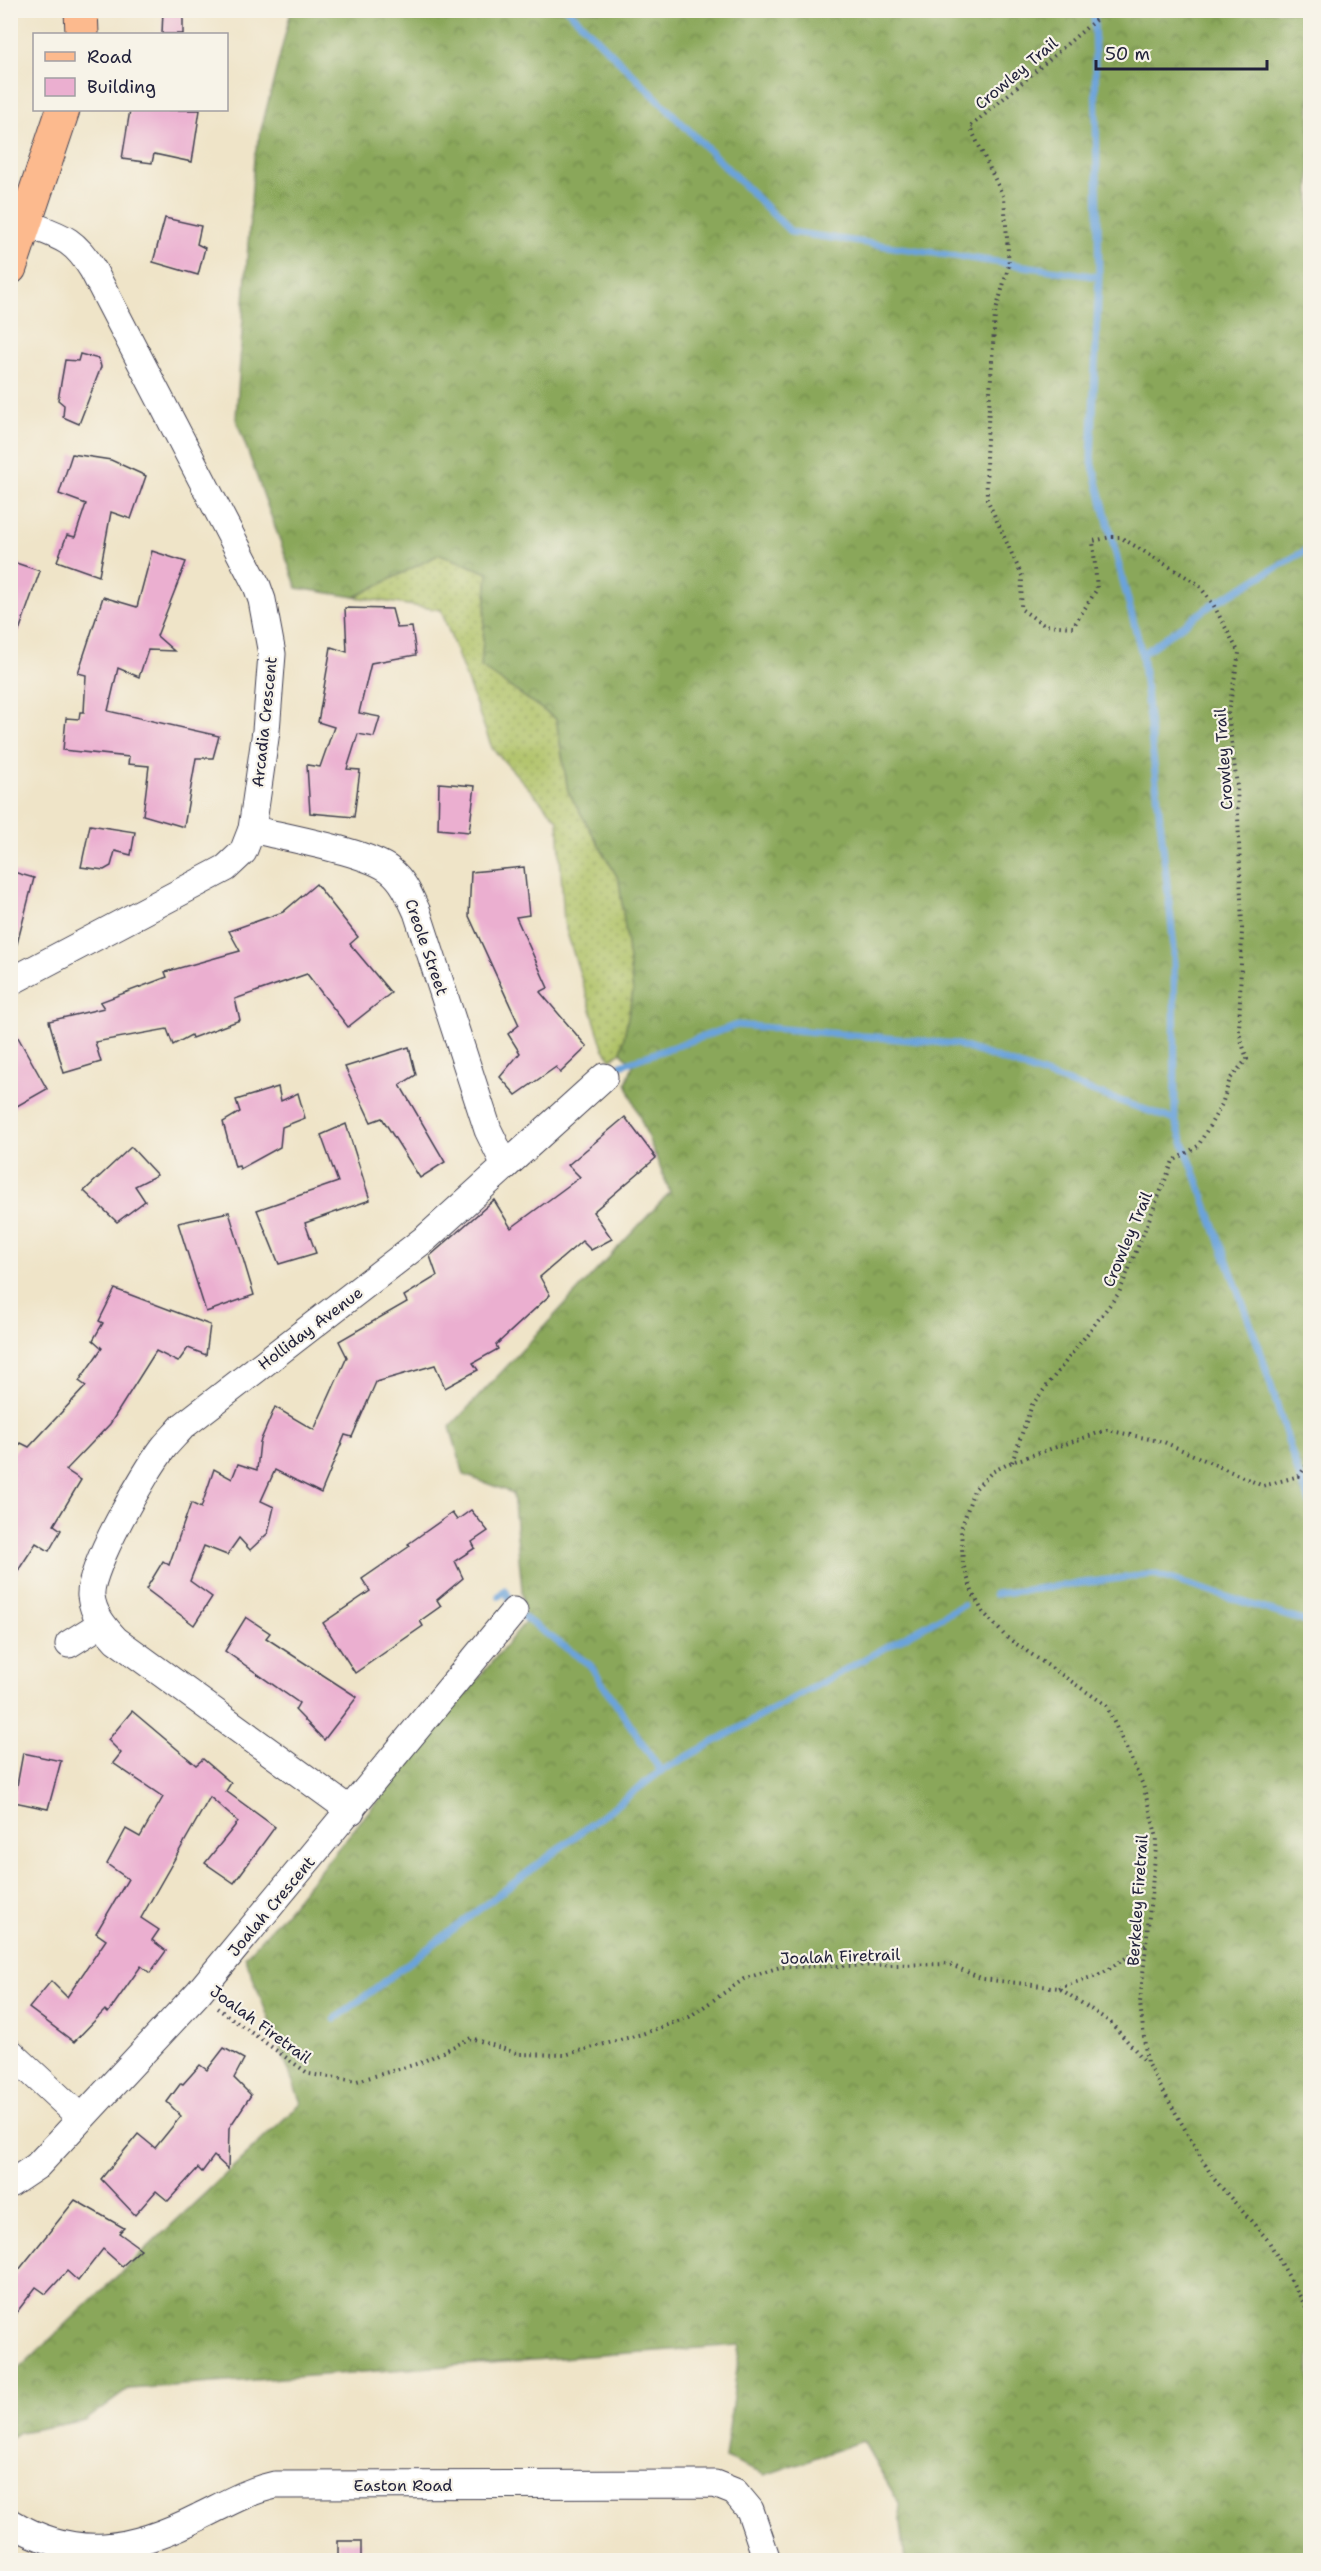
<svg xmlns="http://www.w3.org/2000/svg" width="1321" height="2571" font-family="'Shantell Sans',sans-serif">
	<defs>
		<pattern id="grass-dots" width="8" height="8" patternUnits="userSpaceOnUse" patternTransform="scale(1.5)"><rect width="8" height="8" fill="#aec165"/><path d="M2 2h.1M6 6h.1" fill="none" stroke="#8d9c54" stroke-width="1.8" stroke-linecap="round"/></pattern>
		<pattern id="forest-crowns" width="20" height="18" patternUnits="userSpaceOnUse" patternTransform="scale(1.5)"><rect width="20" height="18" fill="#8aa75a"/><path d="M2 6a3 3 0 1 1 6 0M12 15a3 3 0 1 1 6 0" fill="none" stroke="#70884c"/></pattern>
	</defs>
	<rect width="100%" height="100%" fill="#f7f3e8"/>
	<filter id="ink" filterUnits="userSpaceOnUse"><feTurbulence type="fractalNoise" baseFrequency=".0167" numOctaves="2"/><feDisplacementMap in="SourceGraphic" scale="12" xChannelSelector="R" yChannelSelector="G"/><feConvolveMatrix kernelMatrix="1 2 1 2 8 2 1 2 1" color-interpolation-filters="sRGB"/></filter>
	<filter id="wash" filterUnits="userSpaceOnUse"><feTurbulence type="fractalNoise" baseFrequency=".008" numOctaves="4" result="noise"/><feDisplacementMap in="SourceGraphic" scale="24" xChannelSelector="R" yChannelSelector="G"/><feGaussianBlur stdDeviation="1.35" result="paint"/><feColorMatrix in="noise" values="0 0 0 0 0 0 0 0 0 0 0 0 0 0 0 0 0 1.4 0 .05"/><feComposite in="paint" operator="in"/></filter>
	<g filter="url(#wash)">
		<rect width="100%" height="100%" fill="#efe4c8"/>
		<path fill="url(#grass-dots)" stroke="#687250" stroke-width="1.5" d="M440,554L488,573L481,667L556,719L568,791L619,880L633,992L621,1052L611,1059L603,1048L564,923L558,820L492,748L441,610L355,597Z"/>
		<path fill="url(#forest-crowns)" stroke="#56644a" stroke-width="1.5" d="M291,11H1310V2560H905L899,2503L863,2441L765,2475L725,2458L740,2345L129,2389L86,2420L20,2432L11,2438V2376L301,2103L245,1957L284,1914L525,1622L513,1493L464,1475L450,1427L670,1192L626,1083L633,1065L621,1052L633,992L619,880L568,791L556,719L481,667L488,573L440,554L355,597L297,588L236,419L254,158Z"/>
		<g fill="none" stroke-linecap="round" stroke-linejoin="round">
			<g stroke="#6ba3da" stroke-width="7">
				<path d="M568,10L791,232L1099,277"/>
				<path d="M1094,10L1099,277L1091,458L1142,654L1174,947L1175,1120L1260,1350L1299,1476L1310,1503"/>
				<path d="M1142,654L1213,604L1310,548"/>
				<path d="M621,1065L737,1025L956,1044L1175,1120"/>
				<path d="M995,1594L1154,1574L1310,1623"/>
				<path d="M499,1596L505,1590L513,1605"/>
				<path d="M519,1614L590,1665L661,1771"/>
				<path d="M335,2019L661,1771L963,1605"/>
			</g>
		</g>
		<g id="blocks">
			<g fill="#ebafd0">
				<path d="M163,10H183V34H162Z"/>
				<path d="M130,110H200L192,162L154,154L152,163L122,159Z"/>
				<path d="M165,218L201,226L197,244L205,248L198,275L153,262Z"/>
				<path d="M80,354L99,359L101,367L79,424L63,417L64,405L58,400L65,360L78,361Z"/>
				<path d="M72,454L111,460L146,476L131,519L111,512L99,576L57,561L67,535L75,537L86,504L59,494Z"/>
				<path d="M152,551L186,562L157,636L174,651L148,650L139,677L118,668L108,711L219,736L213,758H196L184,827L143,815L149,766L128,764L129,757L63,750L66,718L79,719L80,712H84L86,675L78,673L103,597L137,607Z"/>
				<path d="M10,561L40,571L13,648L10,647Z"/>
				<path d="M345,608L392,609L397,628L412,627L416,655L371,663L359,713L380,717L374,737L358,734L347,769L360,770L354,817L310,813L307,765L320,767L334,727L318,722L331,647L347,652Z"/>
				<path d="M439,783L475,786L469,832L438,829Z"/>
				<path d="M90,825L135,832L131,855L115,851L111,866L104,870L81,867Z"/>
				<path d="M524,867L529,915L516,917L548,988L540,992L587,1047L560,1073L556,1067L516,1095L500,1077L520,1053L508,1034L519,1025L469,916L471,872Z"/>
				<path d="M10,871L34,878L17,944L10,943Z"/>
				<path d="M316,884L358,937L350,944L391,993L348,1027L307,974L235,999L240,1020L192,1038L191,1035L173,1045L167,1029L95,1042L101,1062L64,1073L49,1021L104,1008L100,1002L167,977L165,972L240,951L229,931L283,912Z"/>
				<path d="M10,1023L47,1089L10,1110Z"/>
				<path d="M409,1047L416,1075L400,1085L445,1162L420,1178L382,1118L371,1122L345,1067Z"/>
				<path d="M278,1087L281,1101L298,1093L305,1118L282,1127L280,1147L240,1169L239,1166L235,1167L223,1122L240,1112L236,1100Z"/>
				<path d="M625,1117L656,1158L593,1212L612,1239L591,1250L582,1241L540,1277L550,1295L496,1345L498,1349L473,1363L478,1370L445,1388L435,1365L376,1382L352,1437L345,1435L321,1493L275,1470L261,1501L274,1507L268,1533L250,1550L239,1538L227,1555L204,1546L190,1581L212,1597L194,1625L146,1589L163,1561L169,1565L191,1503L201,1508L214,1469L232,1479L238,1464L257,1470L260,1442L275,1407L314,1430L347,1357L339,1341L407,1302L404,1296L437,1276L430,1256L494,1200L511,1228L580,1177L568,1165Z"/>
				<path d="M346,1124L370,1200L305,1223L316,1253L279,1264L257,1210L338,1182L321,1135Z"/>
				<path d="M131,1147L157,1175L135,1186L145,1201L117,1222L84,1191Z"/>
				<path d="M229,1212L254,1295L206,1312L178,1223Z"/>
				<path d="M115,1289L210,1325L206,1355L188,1348L178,1362L156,1351L110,1424L66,1470L81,1480L54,1525L61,1530L49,1551L36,1543L10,1583V1457L21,1443L29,1447L86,1386L79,1381L102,1348L93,1340L103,1323L99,1321Z"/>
				<path d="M471,1510L488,1531L472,1542L475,1548L455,1561L463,1578L437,1600L441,1606L420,1621L423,1626L355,1673L323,1623L370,1591L362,1579L410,1546L408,1544L452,1513L457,1520Z"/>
				<path d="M246,1617L270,1633L266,1638L357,1697L324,1740L295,1710L299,1703L225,1651Z"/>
				<path d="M132,1711L196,1765L203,1759L231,1783L226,1791L275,1827L234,1883L205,1863L238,1822L210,1797L141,1918L159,1930L152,1940L166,1951L150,1973L141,1966L108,2013L105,2010L74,2042L29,2008L51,1981L67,1997L106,1940L96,1933L128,1879L107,1864L126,1829L140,1837L163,1797L113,1763L121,1753L108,1740Z"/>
				<path d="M23,1753L61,1761L48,1809L14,1802Z"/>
				<path d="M224,2048L244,2059L234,2078L251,2095L229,2128L228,2169L214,2156L202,2172L198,2168L168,2201L156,2191L135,2215L101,2179L138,2134L155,2148L181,2116L167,2102L181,2083L183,2084L200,2065L207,2070Z"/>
				<path d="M75,2200L124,2228L119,2233L141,2249L122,2266L103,2249L78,2281L67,2271L46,2294L36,2287L10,2321V2281Z"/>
				<rect x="338" y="2541" width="23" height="19"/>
			</g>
		</g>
	</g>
	<g filter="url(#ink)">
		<use href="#blocks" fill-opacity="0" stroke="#413f50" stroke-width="1.5"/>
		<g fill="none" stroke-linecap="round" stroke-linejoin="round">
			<defs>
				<g id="street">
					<path d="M252,829C286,838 365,851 390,870C404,881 410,897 417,912L488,1130L505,1165"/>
					<path d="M10,982L226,868L243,852L252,829L266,731L272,654L262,600L257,586L93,270C73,237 59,236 25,223"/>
					<path d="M69,1644L101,1624"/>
					<path d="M351,1811L116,1640C104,1627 93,1614 91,1596C88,1569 146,1470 164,1447C170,1440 177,1433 183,1426L426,1238L604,1077"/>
					<path d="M10,2052L81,2118"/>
					<path d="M10,2184L37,2166L198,1993L514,1611"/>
					<path d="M10,2522C76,2562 134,2550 199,2517C224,2505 247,2491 275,2485L715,2484L735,2492L750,2510L767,2560"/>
				</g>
				<g id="primary">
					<path d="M81,10L82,34"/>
					<path d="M10,268L63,110"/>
				</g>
			</defs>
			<use href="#street" stroke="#413f50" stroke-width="29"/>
			<use href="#primary" stroke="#413f50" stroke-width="35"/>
			<g stroke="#413f50" stroke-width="4" stroke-dasharray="1.5 4.5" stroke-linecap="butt">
				<path d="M1310,1461L1299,1476L1263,1486L1164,1442L1107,1430L1012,1462L992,1472L974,1490L961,1529L963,1564L973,1594L983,1612L1006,1637L1106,1705L1143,1785L1157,1838L1140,2003L1147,2063L1213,2178L1268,2240L1310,2314"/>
				<path d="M1012,1462L1032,1405L1119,1293L1173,1161L1198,1146L1222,1104L1230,1079L1247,1059L1239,1033L1242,928L1237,786L1228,714L1239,653L1213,604L1198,584L1120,537H1111L1093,541L1097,589L1073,627L1044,625L1021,609L1022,576L987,499L986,455L995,314L1009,265L1004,198L970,127L1107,10"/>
				<path d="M1059,1988L1103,1973L1147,1944"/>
				<path d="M217,2008L309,2074L357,2081L420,2063L471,2038L519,2054L564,2055L642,2034L689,2017L744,1979L780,1967L949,1964L983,1979L1059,1988L1110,2022L1146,2062"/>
			</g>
			<use href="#street" stroke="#fff" stroke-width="27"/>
			<use href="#primary" stroke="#fcba8e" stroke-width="33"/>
		</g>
	</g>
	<g text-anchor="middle" stroke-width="4.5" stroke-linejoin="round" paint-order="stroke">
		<g font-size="16" fill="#22223b" stroke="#f7f3e8">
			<text transform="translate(1016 73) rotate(-40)" y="6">Crowley Trail</text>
			<text transform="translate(264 722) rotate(-84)" y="6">Arcadia Crescent</text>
			<text transform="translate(1223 759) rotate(-94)" y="6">Crowley Trail</text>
			<text transform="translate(427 947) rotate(71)" y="6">Creole Street</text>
			<text transform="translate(1127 1239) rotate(-67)" y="6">Crowley Trail</text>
			<text transform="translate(310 1328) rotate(-37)" y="6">Holliday Avenue</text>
			<text transform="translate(1137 1900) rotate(-86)" y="6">Berkeley Firetrail</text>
			<text transform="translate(271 1906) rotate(-50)" y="6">Joalah Crescent</text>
			<text transform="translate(840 1956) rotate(-2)" y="6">Joalah Firetrail</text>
			<text transform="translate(261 2024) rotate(36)" y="6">Joalah Firetrail</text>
			<text x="403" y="2491">Easton Road</text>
		</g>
	</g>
	<rect width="1321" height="2571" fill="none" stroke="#f7f3e8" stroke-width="36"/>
	<rect x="33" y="33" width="195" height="78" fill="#f7f3e8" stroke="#a29fa3" stroke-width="1.5"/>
	<rect x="45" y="52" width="30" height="9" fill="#fcba8e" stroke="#a29fa3" stroke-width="1.5"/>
	<text x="87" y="63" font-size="18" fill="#22223b">Road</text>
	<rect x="45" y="78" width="30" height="18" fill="#ebafd0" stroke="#a29fa3" stroke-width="1.5"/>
	<text x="87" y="93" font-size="18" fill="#22223b">Building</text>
	<path d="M1096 60v9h171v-9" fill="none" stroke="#22223b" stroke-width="3"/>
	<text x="1105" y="60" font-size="18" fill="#22223b" stroke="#f7f3e8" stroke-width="4.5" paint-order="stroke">50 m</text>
</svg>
